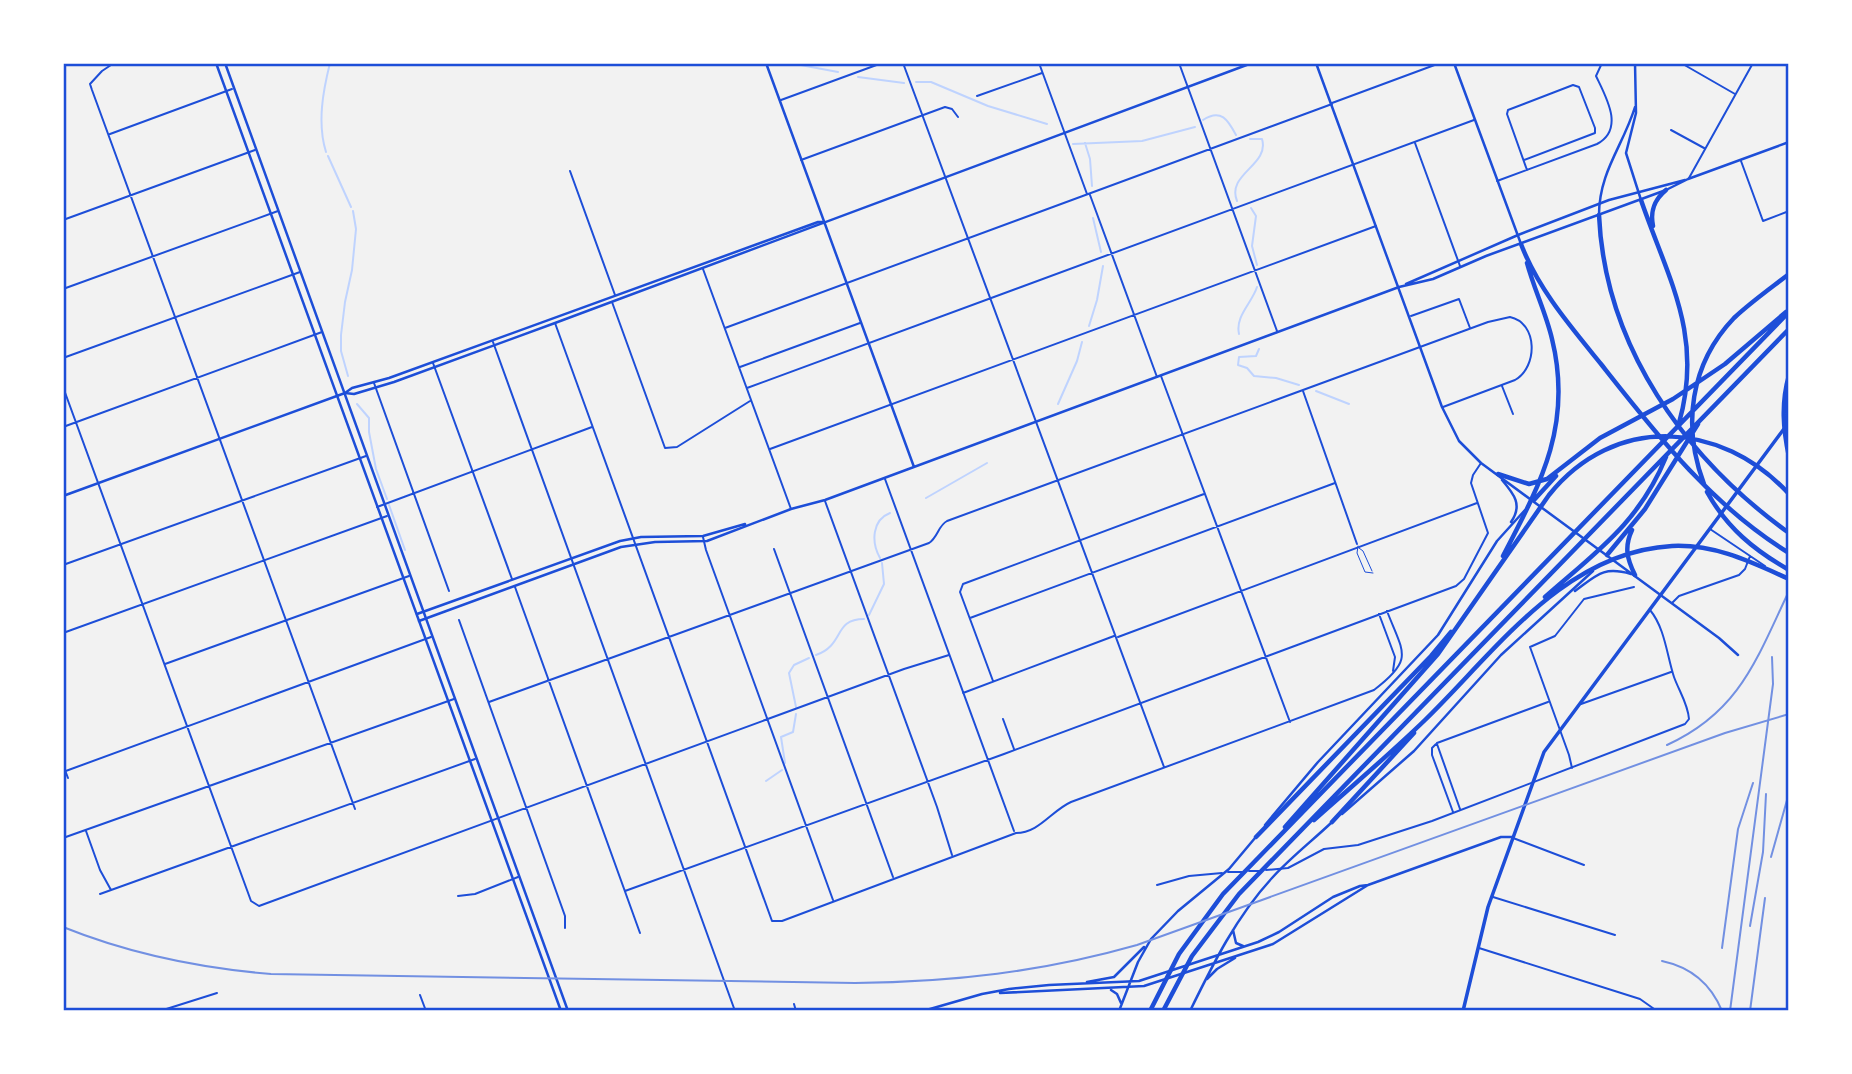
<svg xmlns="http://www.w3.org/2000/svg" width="1852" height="1074" font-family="Lato,sans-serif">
<rect width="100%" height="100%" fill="#f2f2f2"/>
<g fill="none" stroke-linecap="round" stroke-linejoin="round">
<path stroke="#bfd3fe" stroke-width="2" d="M 790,63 L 838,72
M 858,77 L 904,83
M 916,82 L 931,82 L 988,106 L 1047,124
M 1203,120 C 1221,108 1228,120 1236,135
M 1085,143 L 1090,159 L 1092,186
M 1073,144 L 1142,141 L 1195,127
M 326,152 C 317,123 323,91 330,63
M 328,156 L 351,207
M 1237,201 C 1226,174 1270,165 1262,139 L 1250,139
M 1251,208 L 1256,216 L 1252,246 L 1257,265
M 1093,218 L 1101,252
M 1089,326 L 1097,300 L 1103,266
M 1239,334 C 1235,316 1252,303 1257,287
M 1259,349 L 1256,356 L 1239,357 L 1238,365 L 1247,368 L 1254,376 L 1276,378 L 1299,385
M 348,376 L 341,351 L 341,335 L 345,302 L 352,270 L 356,229 L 353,211
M 1316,391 L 1349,404
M 357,404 L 369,418 L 369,432 L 376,469 L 387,499
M 1058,404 L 1077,361 L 1082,342
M 926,498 L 987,463
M 389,505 L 405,550
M 880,558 C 871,542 872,520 890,513
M 869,615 L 884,584 L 882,563
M 816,655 C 845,645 833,619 864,619
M 796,707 L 789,673 L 794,665 L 809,658
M 785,763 L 781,737 L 793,732 L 796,714
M 766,781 L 782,770
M 1201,1011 L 1202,1009"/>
<path stroke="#1d4ed8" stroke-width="1" d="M 1358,546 L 1357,553 L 1365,572 L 1373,573
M 1359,548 L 1363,551 L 1372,571"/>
<path stroke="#1d4ed8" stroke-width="2" d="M 114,63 L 102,71 L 90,84 L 92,90 L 355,809
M 903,63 L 1164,767
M 1039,63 L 1087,194
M 1179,63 L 1277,331
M 1681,63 L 1735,94
M 977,96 L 1042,73
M 781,100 L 882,63
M 1332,103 L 1440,63
M 1671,130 L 1704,148
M 110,134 L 232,89
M 1415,143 L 1460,266
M 801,160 L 945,107 L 952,109 L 958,117
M 1524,160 L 1595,133 L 1595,128 L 1579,87 L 1573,85 L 1508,110 L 1507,114 L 1527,170
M 1741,161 L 1763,221 L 1789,211
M 570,171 L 615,295
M 1689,178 L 1753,63
M 1497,181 L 1597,144 C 1625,129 1606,97 1596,76 L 1602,63
M 1090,195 L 1157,377
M 63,220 L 255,150
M 703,269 L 791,509
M 63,289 L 278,211
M 612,302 L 665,448 L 677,447 L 750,401
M 1411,316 L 1459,299 L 1470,328
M 555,323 L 772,921 L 782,921 L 1016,833 C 1039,833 1051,811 1071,802 L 1374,690 C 1415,659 1403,653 1387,611
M 725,328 L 1332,104
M 493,342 L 735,1011
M 63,358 L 300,272
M 433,363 L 512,579
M 740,367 L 860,323
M 1161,376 L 1290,722
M 374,383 L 449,591
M 1502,386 L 1513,414
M 63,387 L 247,890 L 251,901 L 259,906 L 904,669 L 949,655
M 747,388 L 1474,120
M 1303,391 L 1357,544
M 63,427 L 322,332
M 770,449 L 1376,226
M 885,479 L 1014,831
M 825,501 L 937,807 L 952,855
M 377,507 L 592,427
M 1710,529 L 1765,566
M 703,537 L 706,550 L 833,900
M 774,549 L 893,877
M 63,565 L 366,456
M 515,587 L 640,933
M 1672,603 L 1679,596 L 1739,575 L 1745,569 L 1750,556
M 1379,614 L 1395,657 L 1393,671
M 970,618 L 1335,483
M 459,620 L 565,916 L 565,928
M 63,633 L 387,516
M 1118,637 L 1477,503
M 165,664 L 409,576
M 993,681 L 960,592 L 963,584 L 1204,494
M 963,693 L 1114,636
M 489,702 L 929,543 C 938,537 938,526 947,521 L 1488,322 L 1510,317 C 1538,323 1538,367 1515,380 L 1443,407
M 1581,704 L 1671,672
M 1003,719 L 1014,749
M 1437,743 L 1548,702
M 1436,744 L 1432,748 L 1432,755 L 1453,812
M 1437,744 L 1460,809
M 63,765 L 68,778
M 1572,768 L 1569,755 L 1530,647 L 1555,636 L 1584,599 L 1634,587
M 63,772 L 431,637
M 86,831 L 100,870 L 111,890
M 63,838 L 454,699
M 1513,838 L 1584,865
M 1266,870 L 1288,868 L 1324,849 L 1358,845 L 1432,821 L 1685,724 L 1689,719 C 1688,704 1679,691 1674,677 C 1667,656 1665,628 1650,610
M 1249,871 L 1260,871
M 1228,872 L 1243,872
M 1157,885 L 1189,876 L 1222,873
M 625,891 L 1004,754 L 1456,586 L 1464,579 L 1488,533 L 1471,483 L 1473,475 L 1481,463
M 100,894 L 475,759
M 458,896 L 475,894 L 518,877
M 1493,897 L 1615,935
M 1479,948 L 1640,999 L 1657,1011
M 420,995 L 426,1011
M 794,1004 L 796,1011
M 160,1011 L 217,993"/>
<path stroke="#1d4ed8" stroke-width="2.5" d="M 766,63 L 914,467
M 1406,284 L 1518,235 L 1609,200 L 1685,180
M 345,393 L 354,394 L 394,382 L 555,323 L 1252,63
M 63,496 L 345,393 L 352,388 L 389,378 L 818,222 L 824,222
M 417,614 L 620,541 L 641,537 L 703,536 L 745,524
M 419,621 L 621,547 L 655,542 L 707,541 L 791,509 L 825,500 L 1399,287 L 1433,279 L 1486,256 L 1666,190 L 1688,179 L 1789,142"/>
<path stroke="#1d4ed8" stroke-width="2.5" d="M 216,63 L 561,1011
M 225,63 L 568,1011
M 1316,63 L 1442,407 L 1459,441 L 1481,463 L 1719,638 L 1738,655
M 1454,63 L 1521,244
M 1635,63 L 1636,113 L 1626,153 L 1641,200
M 1599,215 C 1599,172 1623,146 1635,107
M 1502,480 C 1514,494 1523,505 1511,522
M 1575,591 C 1597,575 1603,566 1631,574
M 1342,814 L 1414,751 L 1501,655 L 1593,571
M 1265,825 L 1318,762 L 1438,635 L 1497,541 L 1525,510
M 1233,930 L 1236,943 L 1243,946
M 1207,979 L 1217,969 L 1235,958
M 1087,982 L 1114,977 L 1144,947
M 1111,990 L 1117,994 L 1121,1003
M 1000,993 L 1144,986 L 1273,944 L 1368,885
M 923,1011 L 982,994 L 1009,989 L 1049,985 L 1139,981 L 1258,942 L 1279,932 L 1333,897 L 1360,886 L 1368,885 L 1501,837 L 1513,837
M 1119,1011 L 1138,962 L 1151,939 L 1178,911 L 1229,869 L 1255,838
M 1190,1011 C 1213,964 1236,917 1272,878 C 1290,858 1312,841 1331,823"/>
<path stroke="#1d4ed8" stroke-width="3.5" d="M 1463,1011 L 1488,907 L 1544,752 L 1789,422"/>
<path stroke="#1d4ed8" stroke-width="4.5" d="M 1641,200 C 1668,279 1704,335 1679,423
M 1599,215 C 1605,347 1685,458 1789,533
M 1653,226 C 1650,211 1654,200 1666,190
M 1521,244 C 1538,289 1571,327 1601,364 C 1657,435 1711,505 1789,553
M 1789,375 C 1781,403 1783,429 1789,457
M 1498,474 L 1529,484 L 1547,479 L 1600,438 L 1673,399 L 1725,364 L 1786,312
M 1704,484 C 1682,426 1690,364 1734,318 C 1751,302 1771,288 1789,274
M 1707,492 C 1727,528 1754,550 1789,570
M 1534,500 L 1556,476
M 1632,530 C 1624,547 1627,559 1635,575
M 1607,555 L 1645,509 L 1698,424
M 1503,556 C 1541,483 1573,424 1552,339 C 1546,313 1534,289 1527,263
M 1545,597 C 1596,552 1639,523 1666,457
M 1314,820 C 1351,787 1390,754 1425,720 C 1496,651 1564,552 1672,546 C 1715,544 1751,562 1789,579
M 1332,822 L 1414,733
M 1285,827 L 1438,654 L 1549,495 C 1614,414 1721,420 1789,494
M 1256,837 L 1431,656 L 1451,632
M 1150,1011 L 1179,954 L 1223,894 L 1789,312
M 1163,1011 L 1192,956 L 1239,894 L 1789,329"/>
<path stroke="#7290e2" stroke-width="2" d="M 1667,745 C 1740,712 1757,658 1789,591
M 1771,857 L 1789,793
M 1750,926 L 1763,852 L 1766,794
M 63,927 C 130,954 199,968 271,974 L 855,983 C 953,982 1042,972 1137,945 L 1725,733 L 1789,714
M 1722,948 L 1738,829 L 1753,783
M 1662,961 C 1690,967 1711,984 1722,1011
M 1730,1011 L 1773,684 L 1772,657
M 1750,1011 L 1765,898"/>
</g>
<rect width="1852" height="1074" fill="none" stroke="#ffffff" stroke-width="130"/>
<rect x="65" y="65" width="1722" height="944" fill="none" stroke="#1d4ed8" stroke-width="2.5"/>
</svg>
